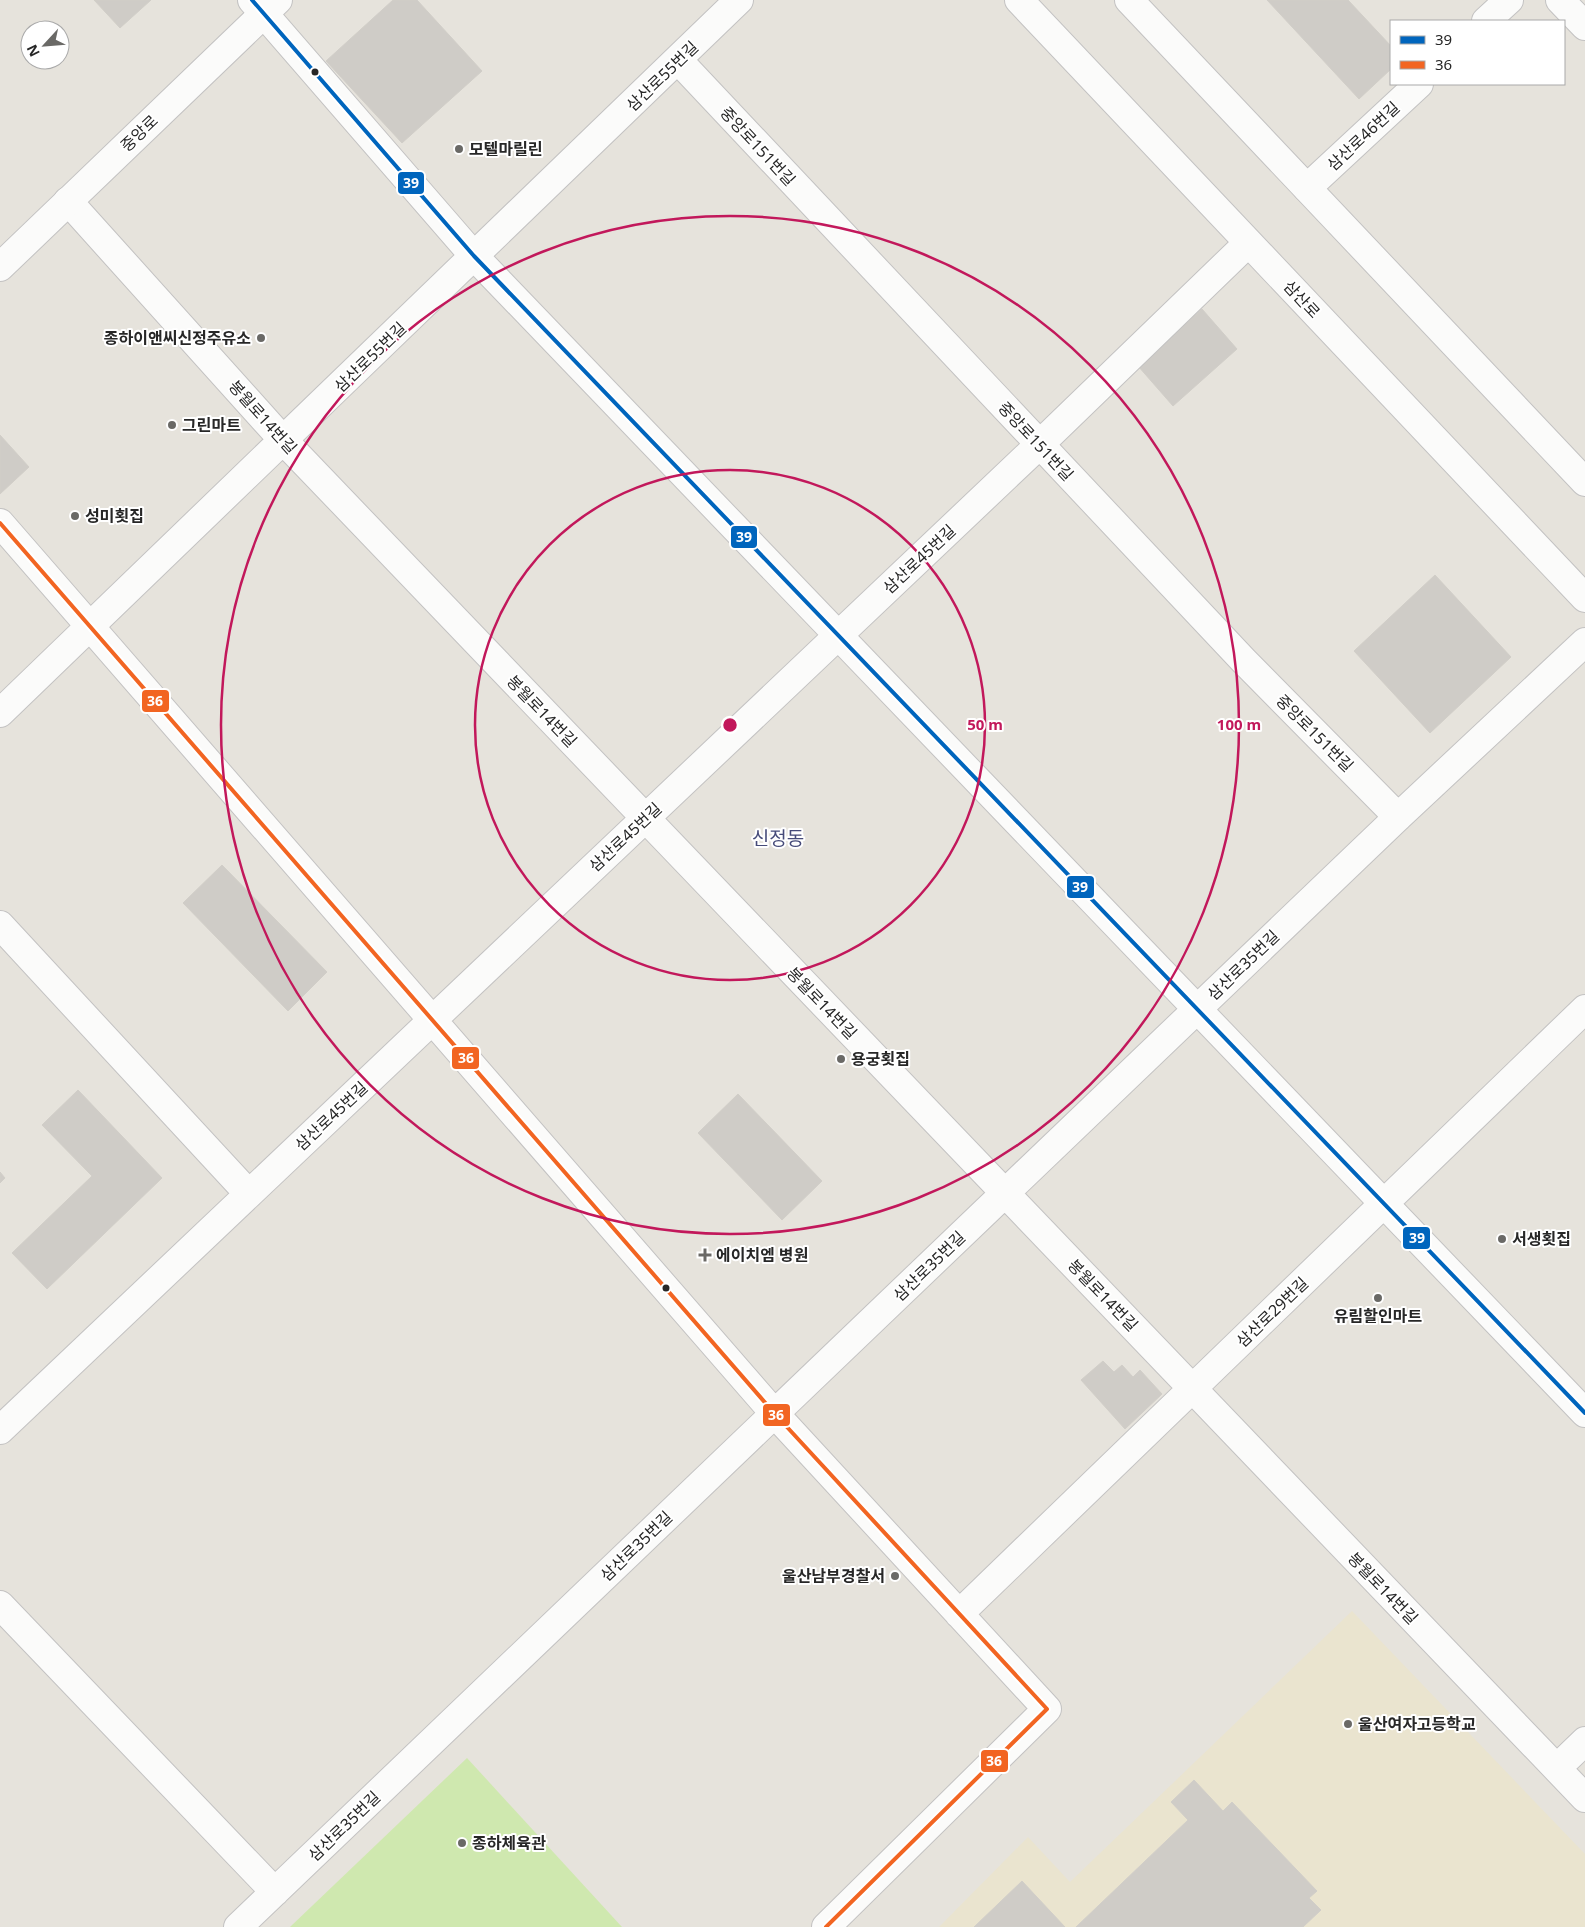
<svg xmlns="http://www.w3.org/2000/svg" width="1585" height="1927" font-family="'Noto Sans','Noto Sans KR',sans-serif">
<rect width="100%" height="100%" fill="#e6e3dc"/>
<path fill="#eae4cf" d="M 1352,1611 L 1585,1854 L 1585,1927 L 939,1927 L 1028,1837 L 1070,1882 Z"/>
<path fill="#cfe8af" d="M 467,1758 L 622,1927 L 290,1927 Z"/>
<path fill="#cfccc7" stroke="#d1cec8" d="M 94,0 L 151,0 L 120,28 Z
M 393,0 L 417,0 L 482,71 L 402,143 L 326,61 Z
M 1267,0 L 1348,0 L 1391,46 L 1391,69 L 1359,99 Z
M 1202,309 L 1237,349 L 1173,406 L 1138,366 Z
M 0,435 L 29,467 L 0,494 Z
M 1435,575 L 1511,657 L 1430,733 L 1354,651 Z
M 222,865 L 327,972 L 288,1011 L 183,903 Z
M 78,1090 L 162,1178 L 47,1289 L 12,1253 L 92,1176 L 42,1125 Z
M 738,1094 L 822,1181 L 782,1220 L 698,1133 Z
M 0,1172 L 5,1178 L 0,1183 Z
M 1103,1361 L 1114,1372 L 1122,1365 L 1133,1377 L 1140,1370 L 1162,1394 L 1125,1429 L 1081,1380 Z
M 1194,1780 L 1223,1811 L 1232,1802 L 1317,1891 L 1309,1898 L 1321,1910 L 1303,1927 L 1076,1927 L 1188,1820 L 1171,1802 Z
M 1022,1881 L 1065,1927 L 974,1927 Z"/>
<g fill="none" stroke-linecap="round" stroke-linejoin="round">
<defs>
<path id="minor" d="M 252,0 L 474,256 L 1585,1413
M 1560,0 L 1585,26
M 1486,21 L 1509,0
M 678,60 L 1244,661 L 1398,817
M 1307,188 L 1419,84
M 68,201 L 283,440 L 1585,1798
M 0,523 L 775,1414 L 1047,1709 L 826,1927
M 0,713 L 739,0
M 0,925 L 249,1194
M 0,1430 L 1039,445 L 1248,243
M 0,1605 L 275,1892
M 959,1614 L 1585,1009
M 1557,1768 L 1585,1741
M 238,1927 L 1398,817 L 1585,642"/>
<path id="secondary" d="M 1019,0 L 1585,598
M 1129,0 L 1585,482
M 0,267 L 278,0"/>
</defs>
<use href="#minor" stroke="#c3c2c2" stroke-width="30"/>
<use href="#secondary" stroke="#c3c2c2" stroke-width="30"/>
<use href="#minor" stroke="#fbfbfa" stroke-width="28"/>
<use href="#secondary" stroke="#fbfbfa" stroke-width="28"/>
<defs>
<path id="bus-1" d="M 252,0 L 474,256 L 1585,1413"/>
<path id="bus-2" d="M 0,523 L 775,1414 L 1047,1709 L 826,1927"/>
</defs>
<use href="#bus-1" stroke="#fff" stroke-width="8"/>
<use href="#bus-2" stroke="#fff" stroke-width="8"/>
<use href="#bus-1" stroke="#0065bd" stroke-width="4"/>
<use href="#bus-2" stroke="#f26522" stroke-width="4"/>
</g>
<g fill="none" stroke="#c2185b" stroke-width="2.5">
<circle cx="730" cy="725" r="255"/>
<circle cx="730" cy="725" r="509"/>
</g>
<g fill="#272727" stroke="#fff" stroke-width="2">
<circle cx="315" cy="72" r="4.5"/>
<circle cx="666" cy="1288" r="4.5"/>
</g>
<g fill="#6a6966" stroke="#fff" stroke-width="2">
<circle cx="459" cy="149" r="5"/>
<circle cx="261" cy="338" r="5"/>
<circle cx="172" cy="425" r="5"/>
<circle cx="75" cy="516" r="5"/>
<circle cx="841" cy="1059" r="5"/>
<circle cx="1502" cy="1239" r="5"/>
<path d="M702.5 1247.5h5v5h5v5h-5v5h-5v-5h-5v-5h5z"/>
<circle cx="1378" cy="1298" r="5"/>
<circle cx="895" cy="1576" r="5"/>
<circle cx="1348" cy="1724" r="5"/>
<circle cx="462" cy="1843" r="5"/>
</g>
<g text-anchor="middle" stroke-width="4" stroke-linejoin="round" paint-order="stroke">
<g font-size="16" fill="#272727" stroke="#fff">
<text transform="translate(662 76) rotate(-44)" y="6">삼산로55번길</text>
<text transform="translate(139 133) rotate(-44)" y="6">중앙로</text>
<text transform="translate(1363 136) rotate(-43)" y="6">삼산로46번길</text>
<text transform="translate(758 146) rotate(47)" y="6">중앙로151번길</text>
<text transform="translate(1302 299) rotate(47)" y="6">삼산로</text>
<text transform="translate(370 357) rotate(-44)" y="6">삼산로55번길</text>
<text transform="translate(263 417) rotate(48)" y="6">봉월로14번길</text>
<text transform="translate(1036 441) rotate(47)" y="6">중앙로151번길</text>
<text transform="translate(919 559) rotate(-43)" y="6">삼산로45번길</text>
<text transform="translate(542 711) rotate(46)" y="6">봉월로14번길</text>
<text transform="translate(1315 733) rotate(45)" y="6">중앙로151번길</text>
<text transform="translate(625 837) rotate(-43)" y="6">삼산로45번길</text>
<text transform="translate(1243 965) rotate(-44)" y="6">삼산로35번길</text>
<text transform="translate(822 1003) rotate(46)" y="6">봉월로14번길</text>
<text transform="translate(331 1116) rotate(-43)" y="6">삼산로45번길</text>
<text transform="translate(929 1266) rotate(-44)" y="6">삼산로35번길</text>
<text transform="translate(1103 1295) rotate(46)" y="6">봉월로14번길</text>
<text transform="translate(1272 1312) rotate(-44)" y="6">삼산로29번길</text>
<text transform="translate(636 1546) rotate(-44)" y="6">삼산로35번길</text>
<text transform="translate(1383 1588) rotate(46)" y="6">봉월로14번길</text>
<text transform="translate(344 1826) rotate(-44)" y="6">삼산로35번길</text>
</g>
<g font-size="16" font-weight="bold" fill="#272727" stroke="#fff" text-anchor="start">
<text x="469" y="155">모텔마릴린</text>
<text x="251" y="344" text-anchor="end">종하이앤씨신정주유소</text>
<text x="182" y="431">그린마트</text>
<text x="85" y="522">성미횟집</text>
<text x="851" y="1065">용궁횟집</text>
<text x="1512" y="1245">서생횟집</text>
<text x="716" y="1261">에이치엠 병원</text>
<text x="1378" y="1322" text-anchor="middle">유림할인마트</text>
<text x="885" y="1582" text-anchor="end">울산남부경찰서</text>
<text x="1358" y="1730">울산여자고등학교</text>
<text x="472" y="1849">종하체육관</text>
</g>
<g font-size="19" fill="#464b79" stroke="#fff">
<text x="778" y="845">신정동</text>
</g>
</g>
<circle cx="730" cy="725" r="8" fill="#c2185b" stroke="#fff" stroke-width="2.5"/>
<g font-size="15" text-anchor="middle" font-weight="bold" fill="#c2185b" stroke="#fff" stroke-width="4" stroke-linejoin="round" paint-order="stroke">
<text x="985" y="730">50 m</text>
<text x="1239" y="730">100 m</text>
</g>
<g stroke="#fff" stroke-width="2">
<rect x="397" y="171" width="28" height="24" rx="5" fill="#0065bd"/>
<rect x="730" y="525" width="28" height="24" rx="5" fill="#0065bd"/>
<rect x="141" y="689" width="29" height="24" rx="5" fill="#f26522"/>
<rect x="1066" y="875" width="29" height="24" rx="5" fill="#0065bd"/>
<rect x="451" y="1046" width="29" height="24" rx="5" fill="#f26522"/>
<rect x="1402" y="1226" width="29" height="24" rx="5" fill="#0065bd"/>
<rect x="762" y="1403" width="29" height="24" rx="5" fill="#f26522"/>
<rect x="980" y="1749" width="29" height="24" rx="5" fill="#f26522"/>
</g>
<g font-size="14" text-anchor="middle" font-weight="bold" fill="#fff">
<text x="411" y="188">39</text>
<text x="744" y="542">39</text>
<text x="155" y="706">36</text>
<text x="1080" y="892">39</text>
<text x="466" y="1063">36</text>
<text x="1417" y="1243">39</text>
<text x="776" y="1420">36</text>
<text x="994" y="1766">36</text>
</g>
<rect x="1390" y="20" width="175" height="65" fill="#ffffff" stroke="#a9a9a9"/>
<rect x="1400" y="36" width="25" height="8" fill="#0065bd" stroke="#a9a9a9"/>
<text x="1435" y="45" font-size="15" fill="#272727">39</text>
<rect x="1400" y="61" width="25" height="8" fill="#f26522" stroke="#a9a9a9"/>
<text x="1435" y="70" font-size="15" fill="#272727">36</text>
<g transform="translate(45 45) rotate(244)"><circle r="24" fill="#ffffff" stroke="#a9a9a9"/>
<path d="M0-4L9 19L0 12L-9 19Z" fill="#6a6966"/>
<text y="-8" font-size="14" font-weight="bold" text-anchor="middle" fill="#272727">N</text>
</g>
</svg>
